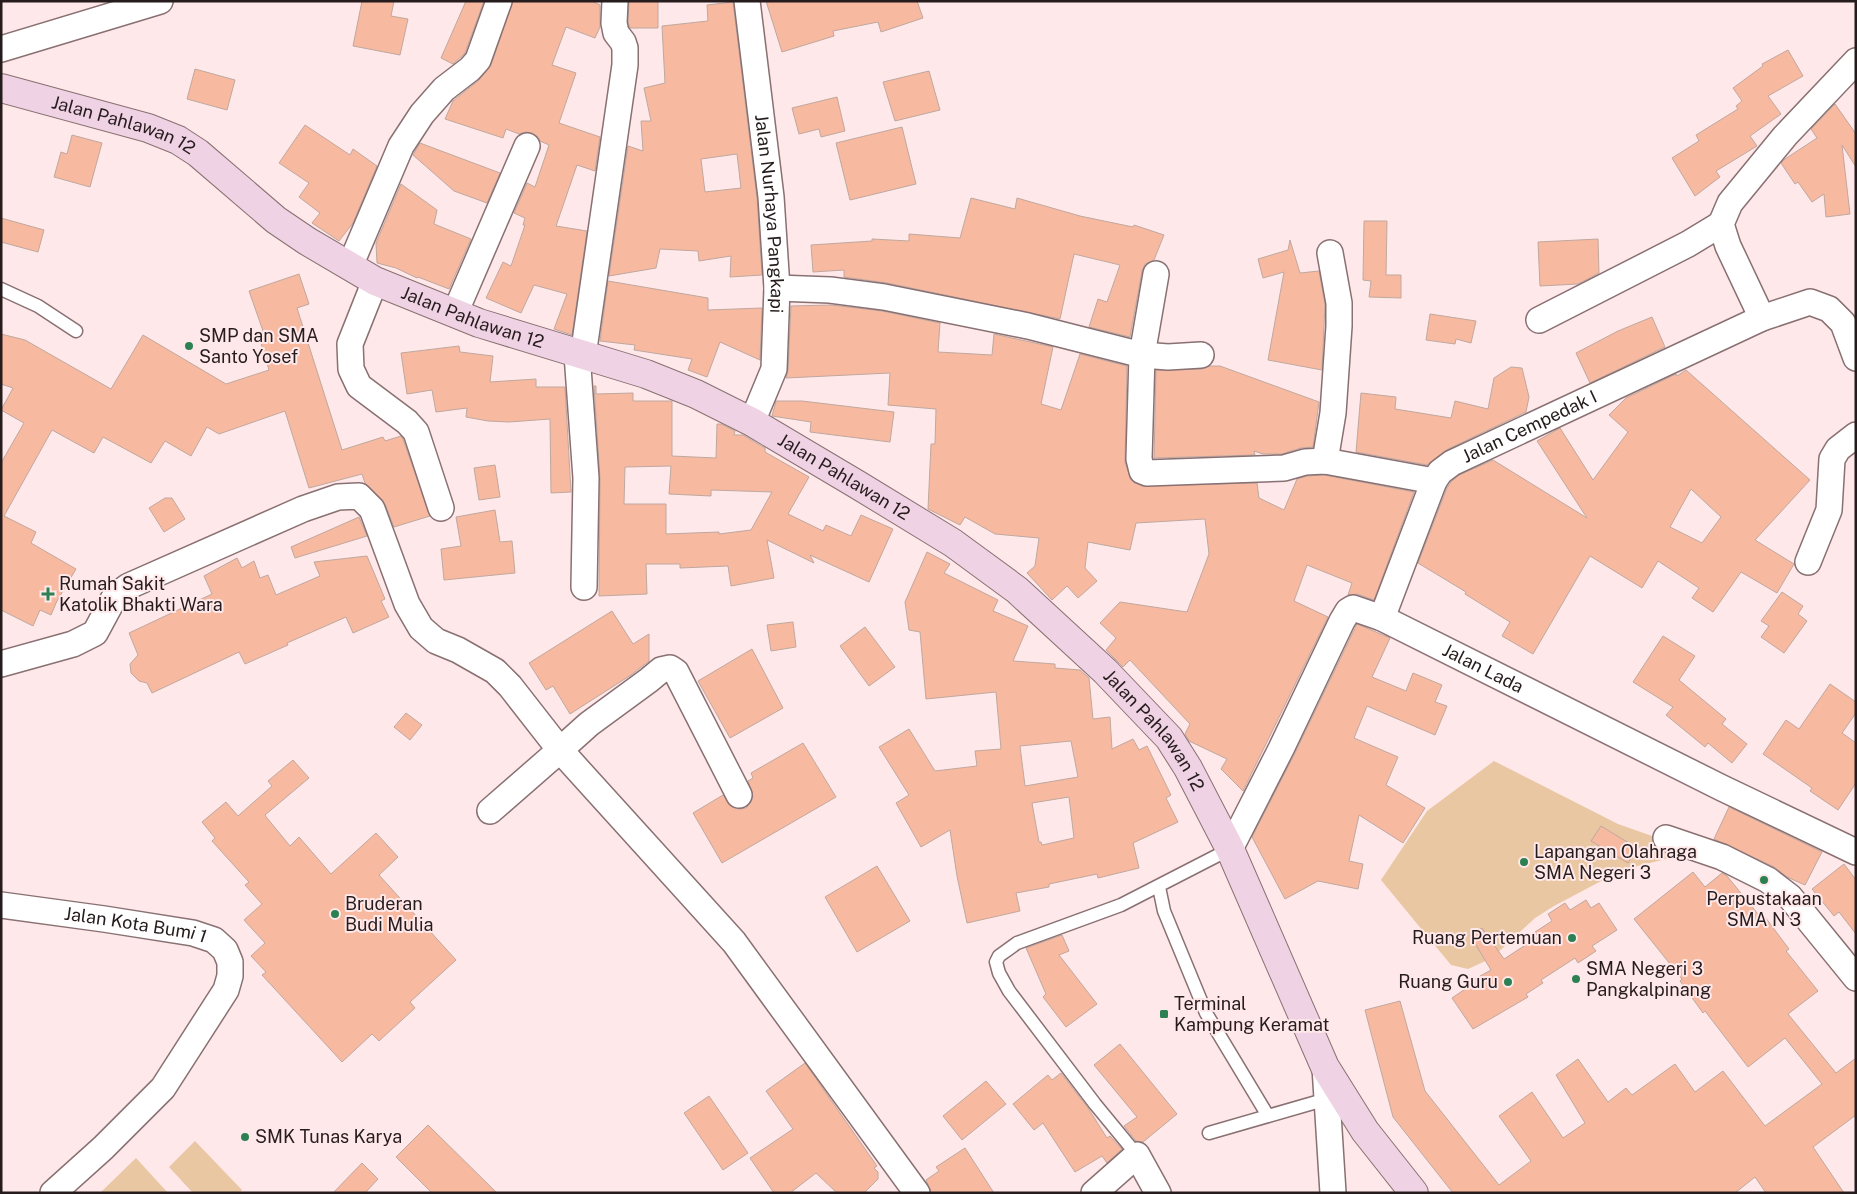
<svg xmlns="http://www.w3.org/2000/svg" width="1857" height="1194" font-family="'Public Sans',sans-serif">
<rect width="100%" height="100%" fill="#ffe8e9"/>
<path fill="#e8c7a2" d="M 1494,761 L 1618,824 L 1686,848 L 1686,854 L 1622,870 L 1554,906 L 1535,918 L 1492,958 L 1468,969 L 1451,965 L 1381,880 L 1427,811 Z
M 195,1141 L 242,1190 L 239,1193 L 193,1193 L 169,1167 Z
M 136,1158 L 168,1193 L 100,1193 Z"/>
<path fill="#f7b9a0" stroke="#c0a89f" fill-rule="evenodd" d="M 362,1 L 394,1 L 391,16 L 408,19 L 400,55 L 353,46 Z
M 466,1 L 484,1 L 465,53 L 453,64 L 441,58 Z
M 513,1 L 592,1 L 600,5 L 600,27 L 595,38 L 566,27 L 552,65 L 576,73 L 559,123 L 600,137 L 595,171 L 577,165 L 556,226 L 587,231 L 572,335 L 554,329 L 567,294 L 534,285 L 521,313 L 486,298 L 503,262 L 511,266 L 525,225 L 523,225 L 525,218 L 514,213 L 527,183 L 535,187 L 549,145 L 540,141 L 538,137 L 532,133 L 526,132 L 519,134 L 506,129 L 503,138 L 445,119 L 453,101 L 479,80 L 491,65 Z
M 629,1 L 658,1 L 658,28 L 630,28 L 628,22 Z
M 766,1 L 917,1 L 923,18 L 881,32 L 878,22 L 833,31 L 834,36 L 782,52 Z
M 733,2 L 757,198 L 762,275 L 730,277 L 731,256 L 699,261 L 698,251 L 660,249 L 656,268 L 609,276 L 628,146 L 643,151 L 641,121 L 651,121 L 644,88 L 665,83 L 662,26 L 708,21 L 707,5 ZM 737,154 L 741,188 L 705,192 L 701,159 Z
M 1788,50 L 1803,76 L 1768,96 L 1781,114 L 1750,136 L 1757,146 L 1716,171 L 1720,177 L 1695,196 L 1672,158 L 1699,141 L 1696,135 L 1738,109 L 1736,106 L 1742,101 L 1733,88 L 1763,66 L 1762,64 Z
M 195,69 L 235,80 L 227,110 L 187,99 Z
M 929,71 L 940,110 L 895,121 L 883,82 Z
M 837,97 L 845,131 L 821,137 L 819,129 L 799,134 L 792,108 Z
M 1835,104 L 1856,134 L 1856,167 L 1842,145 L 1850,214 L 1826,217 L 1824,194 L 1812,202 L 1798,182 L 1795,184 L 1781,163 L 1785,159 L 1817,138 L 1811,129 Z
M 305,125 L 350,155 L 353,149 L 377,166 L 353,223 L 339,241 L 312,223 L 320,213 L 299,197 L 309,183 L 279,163 Z
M 902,127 L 916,184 L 850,200 L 836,143 Z
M 72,135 L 102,143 L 90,187 L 54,177 L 61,152 L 67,154 Z
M 420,143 L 500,173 L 487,203 L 454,191 L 413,155 Z
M 401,184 L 437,210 L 434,224 L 471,239 L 449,289 L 418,277 L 417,278 L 396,268 L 377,263 L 376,243 Z
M 971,198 L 1015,209 L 1017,198 L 1080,216 L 1133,227 L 1134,225 L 1164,235 L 1154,260 L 1145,264 L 1142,271 L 1130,337 L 1089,327 L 1098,299 L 1107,302 L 1120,265 L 1074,254 L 1060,319 L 887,283 L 844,277 L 844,270 L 813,272 L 811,245 L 872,241 L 872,239 L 909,241 L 909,234 L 960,238 Z
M 1,218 L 44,230 L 38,252 L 1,242 Z
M 1364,221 L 1387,221 L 1386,275 L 1401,275 L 1401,298 L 1369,297 L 1371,281 L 1363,280 Z
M 1598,239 L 1599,273 L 1578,284 L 1540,286 L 1538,242 Z
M 1290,240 L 1300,273 L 1319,271 L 1325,304 L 1322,370 L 1268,360 L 1284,272 L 1263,278 L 1258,259 L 1288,250 Z
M 299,274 L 309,304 L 297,308 L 342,450 L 383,437 L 385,441 L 401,436 L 403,439 L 430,516 L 394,527 L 385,504 L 365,483 L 362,474 L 309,488 L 285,411 L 219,434 L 207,427 L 191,456 L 165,441 L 151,463 L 103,437 L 94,453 L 52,430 L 4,516 L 36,532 L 31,543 L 76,569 L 57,601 L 51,615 L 40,610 L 33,626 L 1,610 L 1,463 L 24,423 L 1,410 L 13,388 L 1,384 L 1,334 L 25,340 L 111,389 L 143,335 L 226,384 L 269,370 L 258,333 L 263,331 L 249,291 Z
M 608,281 L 708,298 L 708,310 L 762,308 L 760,360 L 720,342 L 707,377 L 688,370 L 692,359 L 634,350 L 635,345 L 600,341 Z
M 831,305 L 882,311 L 940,323 L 938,352 L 992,355 L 994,334 L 1053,347 L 1041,404 L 1061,410 L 1080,354 L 1127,366 L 1125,462 L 1131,480 L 1142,486 L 1257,483 L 1259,498 L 1284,510 L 1297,479 L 1307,476 L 1324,475 L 1414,492 L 1374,600 L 1357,594 L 1348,595 L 1352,583 L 1307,565 L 1294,601 L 1328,617 L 1243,791 L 1221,769 L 1227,759 L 1189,741 L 1185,734 L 1190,724 L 1130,660 L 1123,667 L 1106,650 L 1116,638 L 1100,623 L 1120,602 L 1187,612 L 1209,554 L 1205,519 L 1136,523 L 1130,550 L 1088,542 L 1085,568 L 1097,581 L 1078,598 L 1067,586 L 1052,600 L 1027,573 L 1035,566 L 1039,538 L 995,534 L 965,517 L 960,525 L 928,509 L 931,444 L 935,444 L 936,409 L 888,405 L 890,373 L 786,378 L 788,370 L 791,306 Z
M 1430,314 L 1476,321 L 1471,343 L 1456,339 L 1455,344 L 1426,340 Z
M 1652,317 L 1665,347 L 1590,383 L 1576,353 L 1618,331 Z
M 459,346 L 460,352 L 493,356 L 490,382 L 536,379 L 536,387 L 565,387 L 571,492 L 551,493 L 550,419 L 509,422 L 488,421 L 466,417 L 467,408 L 436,412 L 432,390 L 407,394 L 401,353 Z
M 1210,366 L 1220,366 L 1319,402 L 1313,447 L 1301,448 L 1282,454 L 1263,454 L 1254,451 L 1255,455 L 1154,458 L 1156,370 L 1202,369 Z
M 1511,367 L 1522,368 L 1529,397 L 1526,412 L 1446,450 L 1427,465 L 1356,452 L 1361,393 L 1396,397 L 1395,409 L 1451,418 L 1455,401 L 1488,409 L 1494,378 Z
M 1686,370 L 1810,480 L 1755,540 L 1794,564 L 1777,593 L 1741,572 L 1713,612 L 1692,598 L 1699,588 L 1658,561 L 1642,588 L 1590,556 L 1533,654 L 1502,636 L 1510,622 L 1465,594 L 1466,592 L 1418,563 L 1447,488 L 1451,482 L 1459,475 L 1493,460 L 1587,518 L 1537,441 L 1560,428 L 1593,480 L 1628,432 L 1609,415 L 1626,398 L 1676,374 L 1677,376 ZM 1691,489 L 1721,517 L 1702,543 L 1670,527 Z
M 594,386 L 596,386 L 596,394 L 633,393 L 633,401 L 672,401 L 672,456 L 716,458 L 717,424 L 721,424 L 735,431 L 734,435 L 743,435 L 765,448 L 765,452 L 809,477 L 788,514 L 823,531 L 826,525 L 851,536 L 861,515 L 893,529 L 869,582 L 810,555 L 814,563 L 767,540 L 774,578 L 731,586 L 728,566 L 680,568 L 680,564 L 646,564 L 647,594 L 599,596 L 600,478 ZM 671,466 L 669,494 L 711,496 L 711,490 L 772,492 L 751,530 L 719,534 L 719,532 L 666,534 L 666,504 L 624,504 L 625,467 Z
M 776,401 L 802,401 L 894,412 L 890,442 L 810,432 L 811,422 L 772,416 Z
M 495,465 L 500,497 L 479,500 L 474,468 Z
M 165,498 L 172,498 L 185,519 L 164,532 L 149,508 Z
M 495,510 L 500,542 L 512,541 L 515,573 L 444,580 L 441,549 L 461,546 L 456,517 Z
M 359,517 L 367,536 L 295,558 L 291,547 Z
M 927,552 L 950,564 L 944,573 L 998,600 L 993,611 L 1028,626 L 1013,661 L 1055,664 L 1055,668 L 1080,670 L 1089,678 L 1093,719 L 1110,717 L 1112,749 L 1133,739 L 1139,750 L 1147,746 L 1171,795 L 1166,798 L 1178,822 L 1133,843 L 1139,868 L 1098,878 L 1097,874 L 1049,884 L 1049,887 L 1016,893 L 1020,911 L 967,923 L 957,876 L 950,830 L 921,847 L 896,803 L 909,795 L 879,747 L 909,729 L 935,771 L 977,766 L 975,751 L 1001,749 L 996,692 L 926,699 L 920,632 L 909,630 L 905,602 ZM 1071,741 L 1078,777 L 1025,786 L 1020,746 ZM 1069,797 L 1074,838 L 1042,845 L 1041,842 L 1039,842 L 1032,803 Z
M 367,556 L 385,599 L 381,601 L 389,617 L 353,633 L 346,617 L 287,643 L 288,645 L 245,664 L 239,652 L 152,693 L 147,683 L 139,681 L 131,673 L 130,664 L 138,655 L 129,633 L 212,594 L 204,576 L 237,558 L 242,568 L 254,561 L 260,578 L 268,575 L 276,595 L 320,576 L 314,562 Z
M 1782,592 L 1803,606 L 1798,614 L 1807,621 L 1784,653 L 1761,637 L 1769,626 L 1761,621 Z
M 612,611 L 633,644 L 649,634 L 649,661 L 631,675 L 570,714 L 553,686 L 546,690 L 529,663 Z
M 793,622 L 796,647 L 771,651 L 767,625 Z
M 1357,624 L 1390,638 L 1372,677 L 1406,691 L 1413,673 L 1442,685 L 1435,702 L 1447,706 L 1435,735 L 1367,706 L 1354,738 L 1398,757 L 1386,785 L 1425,808 L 1403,843 L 1359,815 L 1349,861 L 1363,864 L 1358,889 L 1318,881 L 1285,899 L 1252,837 L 1294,755 Z
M 865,627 L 895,667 L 869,686 L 840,646 Z
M 1663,636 L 1695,656 L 1679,680 L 1726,719 L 1722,724 L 1747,744 L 1732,763 L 1708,743 L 1705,747 L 1666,715 L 1673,707 L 1633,682 Z
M 752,649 L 783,708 L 730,738 L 698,681 Z
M 1830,684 L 1856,702 L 1856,713 L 1842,733 L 1856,743 L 1856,783 L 1838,810 L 1810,791 L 1812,788 L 1763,754 L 1786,720 L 1799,729 Z
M 406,713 L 422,725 L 410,740 L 394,727 Z
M 803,743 L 836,797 L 722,863 L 693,813 L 723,795 L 732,807 L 739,809 L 746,808 L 751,802 L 753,796 L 748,781 L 753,778 L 751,773 Z
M 293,760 L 309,778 L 265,815 L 267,818 L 290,846 L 299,837 L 331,874 L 376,833 L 398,857 L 379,875 L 456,960 L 410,1002 L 415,1008 L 379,1041 L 372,1034 L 342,1062 L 262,975 L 266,972 L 251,956 L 265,943 L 244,920 L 262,904 L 245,885 L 249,882 L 212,841 L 215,838 L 202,822 L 226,802 L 238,816 L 272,786 L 268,781 Z
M 1729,807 L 1822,852 L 1805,885 L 1787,877 L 1774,867 L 1714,839 Z
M 1601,826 L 1637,848 L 1628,863 L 1591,841 Z
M 1844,864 L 1856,880 L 1856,934 L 1839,912 L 1834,916 L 1812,889 Z
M 877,866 L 910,921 L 857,952 L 825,897 Z
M 1693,872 L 1705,887 L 1722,873 L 1727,876 L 1762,919 L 1765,917 L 1789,949 L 1786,951 L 1818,991 L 1788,1014 L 1836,1073 L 1856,1058 L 1856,1115 L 1813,1147 L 1844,1193 L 1766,1193 L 1755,1177 L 1735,1193 L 1453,1193 L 1393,1117 L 1365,1010 L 1400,1001 L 1425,1091 L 1499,1185 L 1531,1161 L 1499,1116 L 1532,1092 L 1563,1138 L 1585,1123 L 1556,1075 L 1578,1059 L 1608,1102 L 1626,1088 L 1632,1095 L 1675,1064 L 1695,1092 L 1723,1071 L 1765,1126 L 1822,1084 L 1785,1038 L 1748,1067 L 1705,1011 L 1703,1013 L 1680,981 L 1682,979 L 1634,919 Z
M 1586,900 L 1591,908 L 1599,903 L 1617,930 L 1592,946 L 1596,951 L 1578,963 L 1575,958 L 1541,980 L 1543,983 L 1526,994 L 1528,997 L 1473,1029 L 1452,998 L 1474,983 L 1473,980 L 1491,970 L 1470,935 L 1482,928 L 1504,959 L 1538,937 L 1535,932 L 1552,921 L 1548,914 L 1565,903 L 1570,910 Z
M 1062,935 L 1069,951 L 1059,955 L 1097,1004 L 1066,1027 L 1043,997 L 1046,994 L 1026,948 Z
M 1120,1044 L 1177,1114 L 1143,1142 L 1136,1141 L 1124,1126 L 1137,1117 L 1094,1065 Z
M 805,1063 L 877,1166 L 874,1168 L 878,1172 L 878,1179 L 864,1193 L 837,1193 L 816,1173 L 790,1193 L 774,1193 L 750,1158 L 793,1129 L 766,1091 Z
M 1061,1073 L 1088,1108 L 1107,1138 L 1110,1136 L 1122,1149 L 1107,1163 L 1102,1156 L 1075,1172 L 1043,1123 L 1034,1130 L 1013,1104 L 1048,1075 L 1052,1080 Z
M 986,1081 L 1006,1104 L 962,1140 L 943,1116 Z
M 709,1096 L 748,1153 L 723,1170 L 684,1113 Z
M 428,1125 L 497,1193 L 432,1193 L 396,1157 Z
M 965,1148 L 994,1193 L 931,1193 L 926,1180 L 939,1171 L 936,1167 Z
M 362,1163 L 378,1179 L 365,1193 L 333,1193 Z"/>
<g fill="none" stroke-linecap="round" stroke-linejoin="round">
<defs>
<path id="lane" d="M 1,289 L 38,306 L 76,331
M 1159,887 L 1164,911 L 1206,1013 L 1268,1116
M 1209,1133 L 1327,1099
M 1137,1155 L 1095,1104 L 1009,991 L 999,973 L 996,962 L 999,956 L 1017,943 L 1121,905 L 1230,849"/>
<g id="street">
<path id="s1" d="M 747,1 L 771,197 L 777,288 L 774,369 L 752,422"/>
<path d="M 1,49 L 160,1"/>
<path d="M 350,266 L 401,146 L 422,114 L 444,89 L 470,69 L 478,60 L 499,1"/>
<path d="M 1156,274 L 1142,355 L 1139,459 L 1142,471 L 1147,473 L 1284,468 L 1305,462 L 1325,461 L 1434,481"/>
<path d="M 375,281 L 350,344 L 351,369 L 359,386 L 407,422 L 416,432 L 441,508"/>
<path d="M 777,288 L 830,290 L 884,297 L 1028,326 L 1142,355 L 1168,357 L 1201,355"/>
<path d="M 455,313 L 527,146"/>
<path d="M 1762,318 L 1728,246 L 1721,224 L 1730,203 L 1785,136 L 1856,61"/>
<path d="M 1539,320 L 1688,244 L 1721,224"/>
<path d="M 577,354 L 586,478 L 584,587"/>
<path d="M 583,356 L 625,65 L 625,48 L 623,42 L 616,33 L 614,23 L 615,1"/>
<path d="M 1325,461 L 1333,413 L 1339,326 L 1339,303 L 1330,253"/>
<path d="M 1808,562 L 1829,510 L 1832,459 L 1838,449 L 1856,435"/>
<path id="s2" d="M 1382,618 L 1434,481 L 1440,472 L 1452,463 L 1762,318 L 1810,302 L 1829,309 L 1843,323 L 1856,358"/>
<path d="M 1,664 L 73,644 L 95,633 L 115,596 L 129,586 L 303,509 L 338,497 L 359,496 L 372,509 L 407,604 L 421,628 L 436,641 L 458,650 L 495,671 L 510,686 L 560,750 L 490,811"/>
<path d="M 739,795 L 676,672 L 670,668 L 661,670 L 649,680 L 589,724 L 560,750 L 734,942 L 917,1193"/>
<path d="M 1666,838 L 1722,857 L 1768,880 L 1790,897 L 1856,978"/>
<path id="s3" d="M 1230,849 L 1281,749 L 1342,621 L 1348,611 L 1353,608 L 1382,618 L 1722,788 L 1856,852"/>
<path id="s4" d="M 1,905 L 104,919 L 193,933 L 214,940 L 225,950 L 230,962 L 230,976 L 226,990 L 163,1088 L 103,1148 L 53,1193"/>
<path d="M 1325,1067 L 1333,1193"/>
<path d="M 1094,1193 L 1137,1155 L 1158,1193"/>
</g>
<g id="secondary">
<path id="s5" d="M 1,88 L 148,128 L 178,140 L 198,153 L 276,220 L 307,241 L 375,281 L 479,323 L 646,374 L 696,394 L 752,422 L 858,485 L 953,543 L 1017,590 L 1105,671 L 1169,738 L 1188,768 L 1230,849 L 1325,1067 L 1365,1131 L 1414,1193"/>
</g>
</defs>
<use href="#lane" stroke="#897072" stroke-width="15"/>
<use href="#street" stroke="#897072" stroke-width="28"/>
<use href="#secondary" stroke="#897072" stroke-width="30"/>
<use href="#lane" stroke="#fff" stroke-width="12"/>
<use href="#street" stroke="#fff" stroke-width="25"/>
<use href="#secondary" stroke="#efd2e3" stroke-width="28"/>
</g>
<g fill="#2d8051" stroke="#ffe8e9" stroke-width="2">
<circle cx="189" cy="346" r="5"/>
<path d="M45.5 586.5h5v5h5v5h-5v5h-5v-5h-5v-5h5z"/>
<circle cx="1524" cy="862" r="5"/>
<circle cx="1764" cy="880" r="5"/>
<circle cx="335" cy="914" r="5"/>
<circle cx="1572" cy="938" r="5"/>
<circle cx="1576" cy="979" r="5"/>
<circle cx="1508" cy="982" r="5"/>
<rect x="1159" y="1009" width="10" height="10" rx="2.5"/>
<circle cx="245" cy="1137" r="5"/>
</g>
<g text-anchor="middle" stroke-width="4" stroke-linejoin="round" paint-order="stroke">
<g font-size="18" fill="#261c1d" stroke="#ffe8e9">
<text dy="6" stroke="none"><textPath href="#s5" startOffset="128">Jalan Pahlawan 12</textPath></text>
<text dy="6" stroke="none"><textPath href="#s1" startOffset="214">Jalan Nurhaya Pangkapi</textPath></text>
<text dy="6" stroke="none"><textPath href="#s5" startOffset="532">Jalan Pahlawan 12</textPath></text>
<text dy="6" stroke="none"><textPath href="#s2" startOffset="258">Jalan Cempedak I</textPath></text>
<text dy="6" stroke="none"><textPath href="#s5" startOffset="938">Jalan Pahlawan 12</textPath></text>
<text dy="6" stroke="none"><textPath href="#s3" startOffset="415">Jalan Lada</textPath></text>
<text dy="6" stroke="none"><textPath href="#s5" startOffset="1342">Jalan Pahlawan 12</textPath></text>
<text dy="6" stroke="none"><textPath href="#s4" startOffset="136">Jalan Kota Bumi 1</textPath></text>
</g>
<g font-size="18" fill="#261c1d" stroke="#ffe8e9" text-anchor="start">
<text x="199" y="342">SMP dan SMA<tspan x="199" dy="21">Santo Yosef</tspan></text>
<text x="59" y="590">Rumah Sakit<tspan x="59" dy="21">Katolik Bhakti Wara</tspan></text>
<text x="1534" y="858">Lapangan Olahraga<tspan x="1534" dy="21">SMA Negeri 3</tspan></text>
<text x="1764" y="905" text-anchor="middle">Perpustakaan<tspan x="1764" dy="21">SMA N 3</tspan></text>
<text x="345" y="910">Bruderan<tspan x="345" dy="21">Budi Mulia</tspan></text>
<text x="1562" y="944" text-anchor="end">Ruang Pertemuan</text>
<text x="1586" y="975">SMA Negeri 3<tspan x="1586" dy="21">Pangkalpinang</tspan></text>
<text x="1498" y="988" text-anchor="end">Ruang Guru</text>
<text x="1174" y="1010">Terminal<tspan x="1174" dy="21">Kampung Keramat</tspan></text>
<text x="255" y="1143">SMK Tunas Karya</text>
</g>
</g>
<rect width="1857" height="1194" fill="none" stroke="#261c1d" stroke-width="5"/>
</svg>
